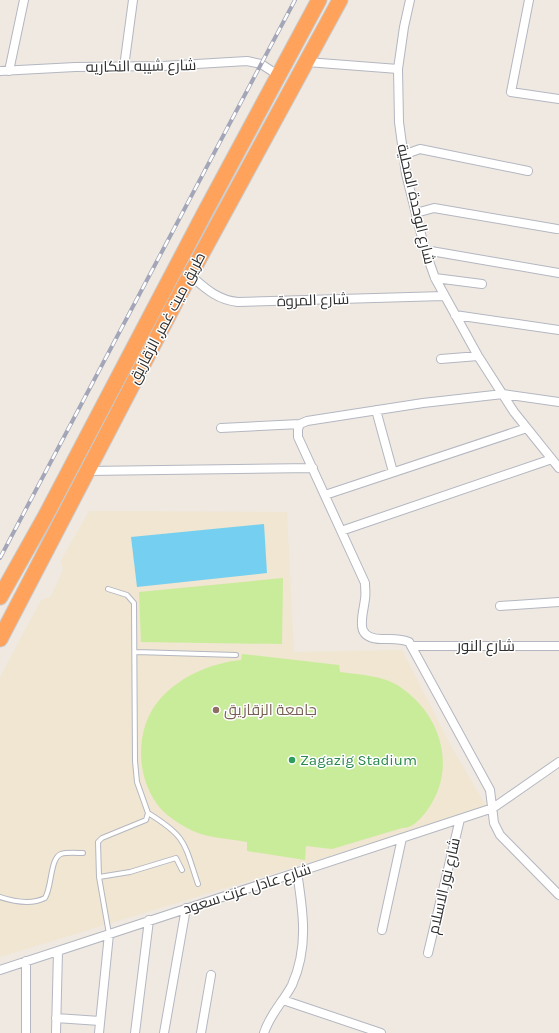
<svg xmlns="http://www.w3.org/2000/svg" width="559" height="1033" font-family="Karla,Cairo,sans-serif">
<rect width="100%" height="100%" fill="#efe9e1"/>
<path fill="#f0e6d1" d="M 89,511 L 287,512 L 294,652 L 402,650 L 450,744 L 487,808 L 0,957 L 0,677 L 41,600 L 51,596 L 63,570 L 61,560 Z"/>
<path fill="#c9ec9a" d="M 283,578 L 282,644 L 141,642 L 139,592 Z
M 242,654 L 339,665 L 340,672 C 361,675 385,675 403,689 C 443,718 457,771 426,812 C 419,820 413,828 402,828 L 332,849 L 306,846 L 305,860 L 247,851 L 247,842 C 232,839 207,838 193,831 C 183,826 169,818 161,809 C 135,779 134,729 160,699 C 181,676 211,663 241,660 Z"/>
<path fill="#75cff0" d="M 264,524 L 267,573 L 137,587 L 131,537 Z"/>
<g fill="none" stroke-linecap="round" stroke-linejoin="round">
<defs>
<path id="lane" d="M 108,589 L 127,595 L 134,603 L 135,761 L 137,782 L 148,813 L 146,820 L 102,838 L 98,842 L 99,877 L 109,934
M 136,652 L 236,655
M 148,813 C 187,837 184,843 198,884
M 99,877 L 130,872 L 176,858 L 182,870
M 0,897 C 15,902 31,905 45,898 C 52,887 50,858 61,854 C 67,852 77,853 83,853"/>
<path id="street" d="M 410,0 L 404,27 L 398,69 L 399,122 L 406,174 L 425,250 L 435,278 L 478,356 L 514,412 L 559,468
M 529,0 L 511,92 L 559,99
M 307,62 L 398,69
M 124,67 L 133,0
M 0,71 L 75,67 L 163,66 L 247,61 L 261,64 L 278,75
M 9,71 L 24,0
M 403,155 L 420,149 L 528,171
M 416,213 L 434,208 L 557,229
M 425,250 L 559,273
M 190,275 C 205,288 217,300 238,302 L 444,296
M 435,278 L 482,284
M 455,315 L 559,330
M 441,359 L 478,356
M 559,402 L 503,394 L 423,403 L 307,421 L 300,424 L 298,429 L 298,437 L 365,583 C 365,588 366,594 365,599 C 363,617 353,639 382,639 C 391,639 401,638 409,642 L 490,790 L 494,823 L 500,835 L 559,895
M 376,410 L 393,472
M 221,428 L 300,424
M 87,471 L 313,468
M 325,495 L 527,428
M 341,531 L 552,459
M 500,606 L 559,602
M 412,646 L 559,646
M 382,930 L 402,838
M 428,953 L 460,819
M 26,961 L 26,1033
M 0,970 L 493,808 L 559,762
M 283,1000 L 381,1033
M 56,1018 L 100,1021
M 56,1033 L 58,951
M 99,1033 L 109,934
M 135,1033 L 149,920
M 164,1033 L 186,908
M 201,1033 L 211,975
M 264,1033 C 270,1014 283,1002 292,985 C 309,947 303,911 297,872"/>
<path id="highway" d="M 0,597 L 45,517 L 204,214 L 319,0
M 0,639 L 176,301 L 340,0"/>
</defs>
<use href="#lane" stroke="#b4b7c1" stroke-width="6"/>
<use href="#street" stroke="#b4b7c1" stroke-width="10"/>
<use href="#highway" stroke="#c9c9c9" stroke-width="17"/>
<use href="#lane" stroke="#fff" stroke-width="4"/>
<use href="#street" stroke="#fff" stroke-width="8"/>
<use href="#highway" stroke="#ffa35c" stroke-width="15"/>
<defs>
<path id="rail" d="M 0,558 L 295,0"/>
</defs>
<use href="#rail" stroke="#a3a6b8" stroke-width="4"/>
<use href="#rail" stroke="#fff" stroke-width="2.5" stroke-dasharray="8" stroke-linecap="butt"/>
</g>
<circle fill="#8d6e63" stroke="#fff" stroke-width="1.5" cx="216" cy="710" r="4"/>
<circle fill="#2e9e5b" stroke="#fff" stroke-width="1.5" cx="292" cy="760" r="4"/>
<g text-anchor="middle" stroke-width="3" stroke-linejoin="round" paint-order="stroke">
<g font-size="15" fill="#2e2e2e" stroke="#fff">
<text transform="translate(141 66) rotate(-1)" y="5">شارع شيبه النكاريه</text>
<text transform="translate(416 204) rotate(77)" y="5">شارع الوحدة المحلية</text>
<text transform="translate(313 300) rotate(-2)" y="5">شارع المروة</text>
<text transform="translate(167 318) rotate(-62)" y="5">طريق ميت غمر, الزقازيق</text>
<text x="486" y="651">شارع النور</text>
<text transform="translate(444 886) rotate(-77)" y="5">شارع نور الاسلام</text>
<text transform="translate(247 889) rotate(-18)" y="5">شارع عادل عزت سعود</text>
</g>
<g font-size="15" fill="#785e54" stroke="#fff" text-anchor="start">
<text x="224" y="715">جامعة الزقازيق</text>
</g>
<g font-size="15" fill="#27864d" stroke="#fff" text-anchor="start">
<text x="300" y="765">Zagazig Stadium</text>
</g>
</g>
</svg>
